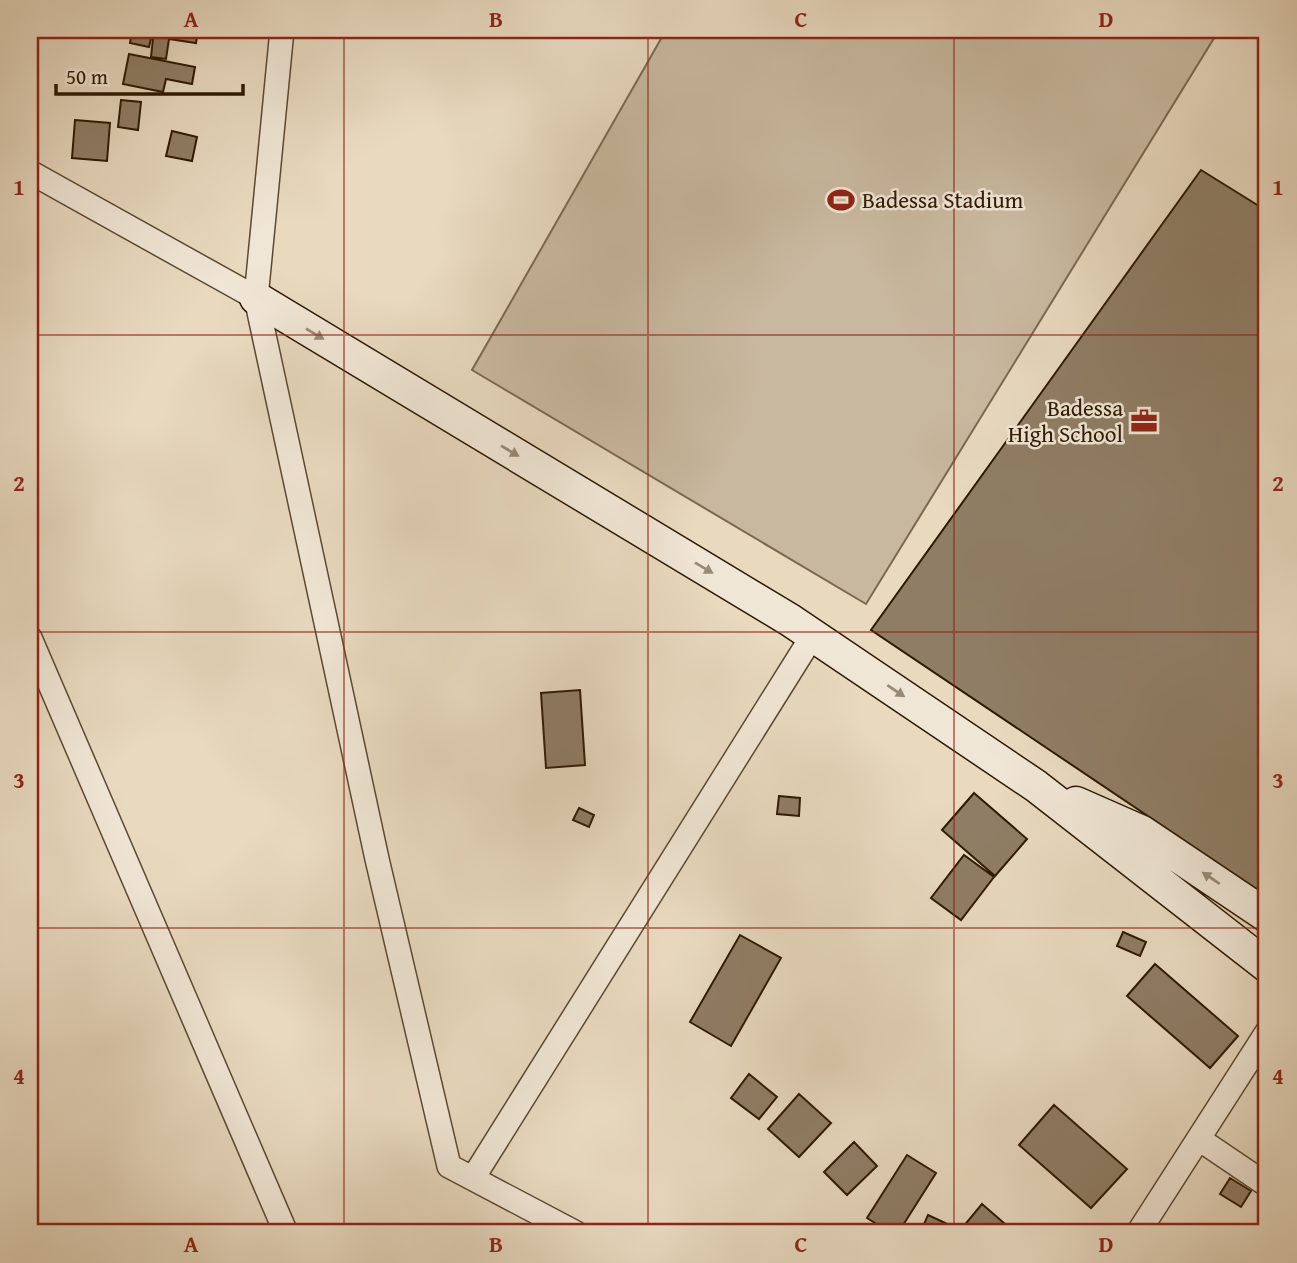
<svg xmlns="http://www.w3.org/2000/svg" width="1297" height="1263" font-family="'Gentium Book Plus',serif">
<rect width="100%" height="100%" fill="#e8d9bf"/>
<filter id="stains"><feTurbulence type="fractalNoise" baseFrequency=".00286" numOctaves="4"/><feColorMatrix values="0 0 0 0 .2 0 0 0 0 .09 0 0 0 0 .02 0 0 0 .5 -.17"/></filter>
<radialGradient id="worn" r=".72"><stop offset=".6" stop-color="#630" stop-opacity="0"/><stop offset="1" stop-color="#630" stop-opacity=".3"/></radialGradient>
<path fill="#c8b89f" stroke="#7b6851" stroke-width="2" d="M 666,30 L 1219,30 L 866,604 L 472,370 Z"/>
<path fill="#8f7d65" stroke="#2e1903" stroke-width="2" d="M 132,30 L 153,30 L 149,47 L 130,43 Z
M 154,30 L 198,30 L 196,43 L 169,39 L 166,59 L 151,57 Z
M 129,54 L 195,67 L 192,84 L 166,79 L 163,92 L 123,84 Z
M 121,100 L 141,102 L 138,130 L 118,127 Z
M 75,120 L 110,123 L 107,161 L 72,158 Z
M 172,131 L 197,137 L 192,161 L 166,156 Z
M 1201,170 L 1267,211 L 1267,896 L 871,630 Z
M 580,690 L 585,765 L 546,768 L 541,693 Z
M 974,793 L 1027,839 L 995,876 L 942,830 Z
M 779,796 L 800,798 L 799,816 L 777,814 Z
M 579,808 L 594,815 L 589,827 L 573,820 Z
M 964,855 L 994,877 L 961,920 L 931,898 Z
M 1123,932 L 1146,942 L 1140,956 L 1117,946 Z
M 740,935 L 781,958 L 731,1046 L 690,1022 Z
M 1155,964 L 1238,1036 L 1210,1068 L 1127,996 Z
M 749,1074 L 777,1097 L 759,1119 L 731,1098 Z
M 799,1094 L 831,1123 L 799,1157 L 768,1129 Z
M 1054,1105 L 1127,1169 L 1091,1208 L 1019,1145 Z
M 854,1142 L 877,1166 L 847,1195 L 824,1172 Z
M 907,1155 L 936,1173 L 898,1233 L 891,1233 L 867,1218 Z
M 1230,1178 L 1251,1191 L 1241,1207 L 1220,1194 Z
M 982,1204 L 1012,1230 L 1009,1233 L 958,1233 Z
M 928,1215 L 956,1228 L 954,1233 L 926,1233 L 921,1231 Z"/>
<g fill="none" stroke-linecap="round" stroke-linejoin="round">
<defs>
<path id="street" d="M 282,30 L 256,298 L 377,859 L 449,1166 L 576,1233
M 30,172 L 256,298
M 30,638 L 286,1233
M 1199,1139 L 1267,1185
M 473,1178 L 813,635
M 1138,1233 L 1267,1032"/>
<path id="secondary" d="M 256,298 L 790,620 L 1036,786 L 1267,966
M 1076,803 L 1142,832 L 1267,916"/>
</defs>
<use href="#street" stroke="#5c4932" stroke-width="26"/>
<use href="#secondary" stroke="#2e1903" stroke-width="35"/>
<use href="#street" stroke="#f0e6d5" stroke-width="23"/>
<use href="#secondary" stroke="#f0e6d5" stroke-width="32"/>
</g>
<defs><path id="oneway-solid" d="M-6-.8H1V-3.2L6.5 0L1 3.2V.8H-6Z" transform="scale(1.75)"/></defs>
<g fill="#998a76">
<use href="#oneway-solid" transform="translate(315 334) rotate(31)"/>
<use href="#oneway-solid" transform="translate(510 451) rotate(31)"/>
<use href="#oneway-solid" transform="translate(704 568) rotate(31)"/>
<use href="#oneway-solid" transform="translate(896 691) rotate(34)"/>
<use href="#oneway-solid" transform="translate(1211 878) rotate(-146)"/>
</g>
<path fill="none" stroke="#8f2418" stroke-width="2" stroke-opacity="0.55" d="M 344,30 L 344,1233M 648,30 L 648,1233M 954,30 L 954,1233M 30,335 L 1267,335M 30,632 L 1267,632M 30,928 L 1267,928"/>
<defs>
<symbol id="stadium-bare" viewBox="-9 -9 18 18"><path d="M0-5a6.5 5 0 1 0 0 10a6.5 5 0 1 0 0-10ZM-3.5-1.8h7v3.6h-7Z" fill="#8f2418" stroke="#f0e6d5" stroke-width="2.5" paint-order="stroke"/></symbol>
<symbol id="office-bare" viewBox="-9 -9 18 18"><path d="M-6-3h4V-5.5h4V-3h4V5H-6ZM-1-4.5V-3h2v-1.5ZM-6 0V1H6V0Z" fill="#8f2418" stroke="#f0e6d5" stroke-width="2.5" paint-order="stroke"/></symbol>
</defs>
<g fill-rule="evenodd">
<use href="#stadium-bare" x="822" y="181" width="38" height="38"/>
<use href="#office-bare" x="1125" y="402" width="38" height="38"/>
</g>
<g text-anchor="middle" stroke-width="5" stroke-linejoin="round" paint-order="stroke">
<g font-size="23" fill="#2e1903" stroke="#f0e6d5" text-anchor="start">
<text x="862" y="208">Badessa Stadium</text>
<text x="1123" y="416" text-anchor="end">Badessa<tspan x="1123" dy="26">High School</tspan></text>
</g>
</g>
<rect width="1297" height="1263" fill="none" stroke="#e8d9bf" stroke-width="77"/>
<path d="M56 84v10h187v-10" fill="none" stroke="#2e1903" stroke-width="3.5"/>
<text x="66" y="84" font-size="21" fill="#2e1903" stroke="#f0e6d5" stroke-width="5" paint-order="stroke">50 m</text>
<rect x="38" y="38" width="1220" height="1186" fill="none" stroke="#8f2418" stroke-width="2.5"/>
<g font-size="23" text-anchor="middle" font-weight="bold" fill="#8f2418">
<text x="191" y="27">A</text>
<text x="496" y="27">B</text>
<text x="801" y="27">C</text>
<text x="1106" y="27">D</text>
<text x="19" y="195">1</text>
<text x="1278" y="195">1</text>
<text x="19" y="491">2</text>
<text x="1278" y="491">2</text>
<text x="19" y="788">3</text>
<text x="1278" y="788">3</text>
<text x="19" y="1084">4</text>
<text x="1278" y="1084">4</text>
<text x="191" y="1252">A</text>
<text x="496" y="1252">B</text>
<text x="801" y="1252">C</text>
<text x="1106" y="1252">D</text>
</g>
<rect width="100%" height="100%" filter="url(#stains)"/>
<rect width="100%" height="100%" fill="url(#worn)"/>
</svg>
